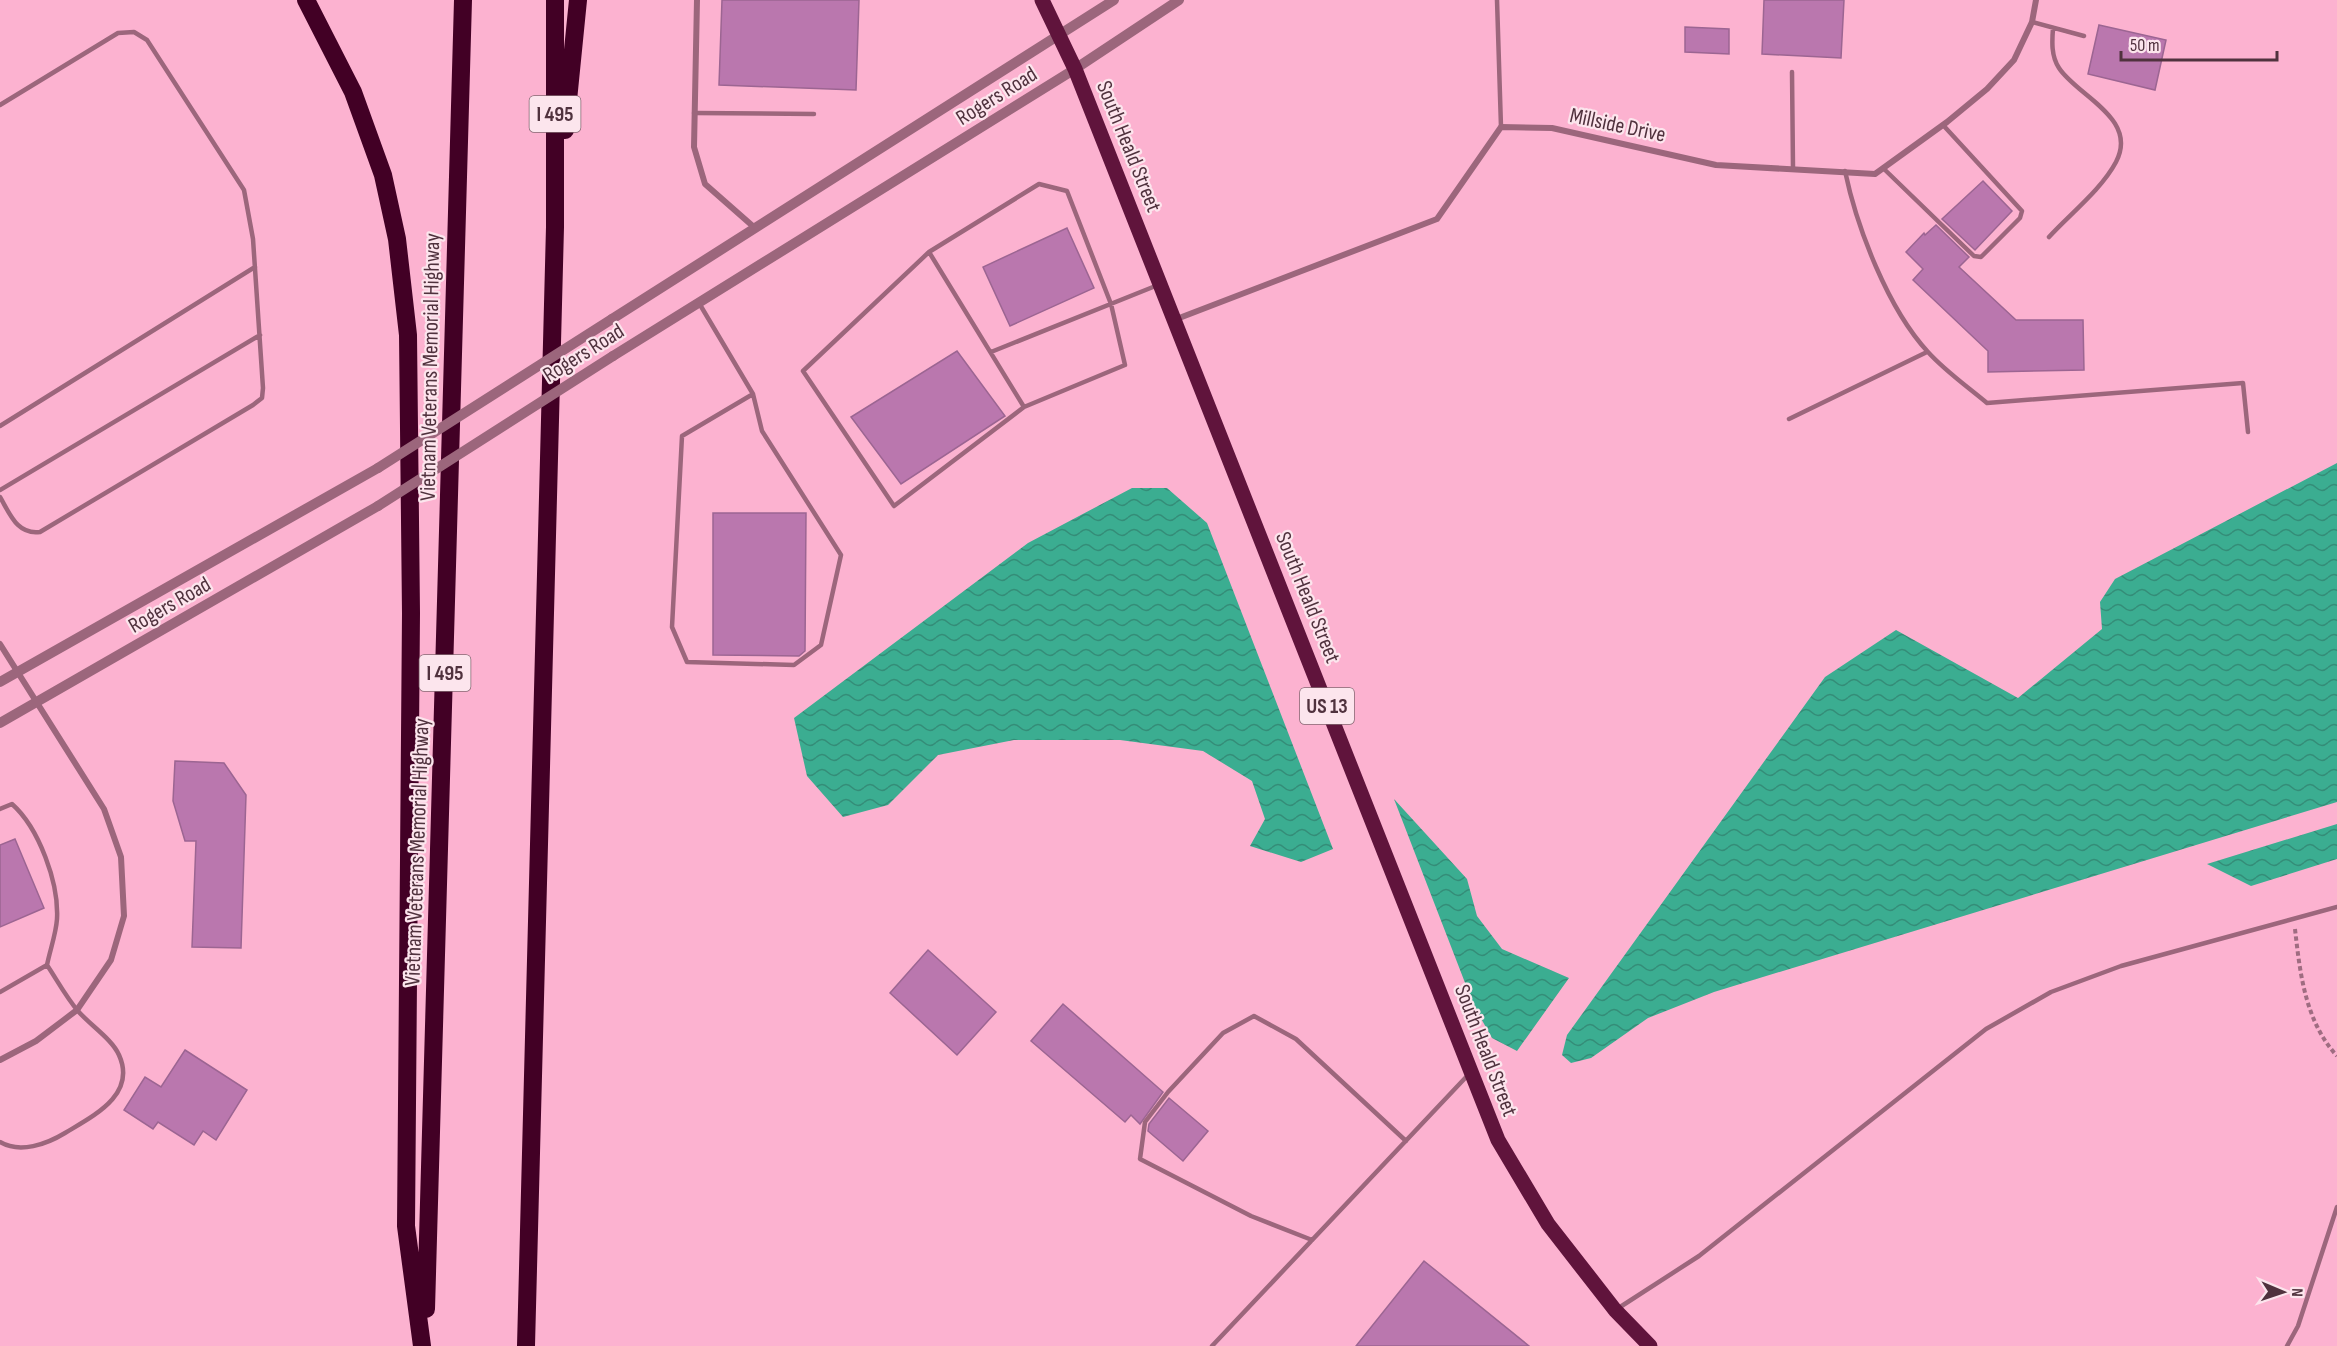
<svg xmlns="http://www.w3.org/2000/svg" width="2337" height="1346" font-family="'Sofia Sans Condensed',sans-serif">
<defs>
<pattern id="water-waves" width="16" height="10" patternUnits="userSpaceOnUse" patternTransform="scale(1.5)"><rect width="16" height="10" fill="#3bad91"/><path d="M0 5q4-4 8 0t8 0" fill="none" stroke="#348d78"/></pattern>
</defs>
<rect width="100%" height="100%" fill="#fcb2d0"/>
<path fill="url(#water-waves)" d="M 2337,463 L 2337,802 L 1714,992 L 1648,1018 L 1591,1058 L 1571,1063 L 1562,1055 L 1567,1035 L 1825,677 L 1896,630 L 2018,698 L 2102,629 L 2100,602 L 2115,579 Z
M 1132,488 L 1167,488 L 1207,523 L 1333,849 L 1301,862 L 1250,846 L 1265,819 L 1252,781 L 1203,751 L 1120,740 L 1014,740 L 938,755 L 888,805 L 843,817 L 807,776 L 794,718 L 1028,543 Z
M 1394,799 L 1467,879 L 1477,916 L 1502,949 L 1569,978 L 1517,1051 L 1492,1038 L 1474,1006 Z
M 2337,824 L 2337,859 L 2251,886 L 2207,864 Z"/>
<path fill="#ba77ae" stroke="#9c6592" stroke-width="1.5" d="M 722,0 L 859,0 L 856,90 L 719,85 Z
M 1764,0 L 1844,0 L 1841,58 L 1762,54 Z
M 2099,25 L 2166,40 L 2155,90 L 2088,74 Z
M 1685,27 L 1729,29 L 1729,54 L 1685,52 Z
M 1983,181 L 2012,211 L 1975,250 L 1942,219 Z
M 1936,225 L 1969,257 L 1959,267 L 2016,320 L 2083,320 L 2084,370 L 1988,372 L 1988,351 L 1913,280 L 1923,269 L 1906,252 L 1924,233 L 1925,235 Z
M 1067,228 L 1094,288 L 1010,326 L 983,267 Z
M 957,351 L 1005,416 L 901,484 L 851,417 Z
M 713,513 L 806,513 L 805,651 L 799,656 L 713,655 Z
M 175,761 L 224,763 L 246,795 L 241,948 L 192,947 L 196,841 L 185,841 L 173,801 Z
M 15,839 L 44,908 L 0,927 L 0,845 Z
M 928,950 L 996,1012 L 957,1055 L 890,993 Z
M 1063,1004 L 1163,1092 L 1140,1124 L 1131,1115 L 1125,1122 L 1031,1041 Z
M 185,1050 L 247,1090 L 216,1140 L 203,1131 L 194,1145 L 158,1122 L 153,1129 L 124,1110 L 145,1077 L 161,1087 Z
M 1169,1098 L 1208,1131 L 1183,1161 L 1148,1131 L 1149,1124 Z
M 1424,1261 L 1529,1346 L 1356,1346 Z"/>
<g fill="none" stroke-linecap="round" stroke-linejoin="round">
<path stroke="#9f6c81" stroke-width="4" stroke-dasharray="4.5 3" stroke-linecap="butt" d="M 2295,929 C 2300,973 2305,1021 2337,1056"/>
<path stroke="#9c667c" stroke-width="4.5" d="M 1497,0 L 1501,127
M 2032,22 L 2084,36
M 1792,72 L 1793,168
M 0,105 L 118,33 L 134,32 L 147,40 L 244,190 L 253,239 L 263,388 L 262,398 L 253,405 L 40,532 C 17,535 10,514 0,497
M 694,113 L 814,114
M 1883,168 L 1974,256 L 1981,257 L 2020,218 L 2022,211 L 1943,125
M 1845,171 C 1857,228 1888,309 1928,352 C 1945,371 1968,387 1987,403 L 2243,383 L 2248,432
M 2049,237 C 2070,214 2101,190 2116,162 C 2139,118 2077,96 2059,68 C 2051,56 2052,41 2053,28
M 929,252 L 1024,407 L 894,506 L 803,371 L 929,252 L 1039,184 L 1067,191 L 1111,304 L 1125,365 L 1024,407
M 699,303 L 753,394 L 762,431 L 841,555 L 821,645 L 794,665 L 687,662 L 672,627 L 682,436 L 753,394
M 991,352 L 1158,285
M 1789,419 L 1927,352
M 0,426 L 255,267
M 0,490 L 260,335
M 0,809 L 12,804 C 39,828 59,883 57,919 C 56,934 50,950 47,965 C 57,980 66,997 78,1011 C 90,1025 112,1039 119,1055 C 137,1095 93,1116 65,1133 C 47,1144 20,1154 0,1142
M 0,992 L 47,965
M 1312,1240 L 1251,1216 L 1140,1159 L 1145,1122 L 1168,1092 L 1223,1033 L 1254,1016 L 1296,1039 L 1406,1141
M 1617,1309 L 1699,1256 L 1986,1029 L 2051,992 L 2121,966 L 2337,907
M 1212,1346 L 1468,1075
M 2287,1346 L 2298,1326 L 2337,1207"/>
<path stroke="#9c667c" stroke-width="6" d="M 697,0 L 694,147 L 705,184 L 755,228
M 1174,320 L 1437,219 L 1501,127 L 1552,128 L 1716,165 L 1875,174 L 1947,122 L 1987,89 L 2014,60 L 2032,22 L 2036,0
M 0,644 L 104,809 L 121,857 L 124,916 L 111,960 L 77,1010 L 36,1041 L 0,1060"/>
<path stroke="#9c667c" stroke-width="10" d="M 612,319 L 1114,0
M 613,356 L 1075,69 L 1179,0
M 0,682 L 378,468
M 0,723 L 378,506"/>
<path stroke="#60143c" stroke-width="15" d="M 1042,0 L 1075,69 L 1498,1140 L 1548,1224 L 1615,1310 L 1650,1346"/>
<path stroke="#420025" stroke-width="18" d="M 306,0 L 353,92 L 383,175 L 397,239 L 408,335 L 411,613 L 406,1226 L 422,1346
M 565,130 L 578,0
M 426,1309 L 463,0
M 526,1346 L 555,227 L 555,0"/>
<path stroke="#9c667c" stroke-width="10" d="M 378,468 L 612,319
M 378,506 L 613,356"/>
</g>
<g text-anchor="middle" stroke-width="4.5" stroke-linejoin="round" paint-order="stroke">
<g fill="#fce5ed" stroke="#846872" stroke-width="1.5">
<rect x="529.5" y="96" width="51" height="36" rx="4.5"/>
<rect x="419.5" y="655" width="51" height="36" rx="4.5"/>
<rect x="1300" y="688" width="54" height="36" rx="4.5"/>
</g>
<g font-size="21" font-weight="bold" fill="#50323e">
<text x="555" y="121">I 495</text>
<text x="445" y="680">I 495</text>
<text x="1327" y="713">US 13</text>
</g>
<g font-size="22" fill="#50323e" stroke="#fce5ed">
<text transform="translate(996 95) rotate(-32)" y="8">Rogers Road</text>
<text transform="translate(1618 124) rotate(12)" y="8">Millside Drive</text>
<text transform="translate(1130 146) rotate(68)" y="8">South Heald Street</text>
<text transform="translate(583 352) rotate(-32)" y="8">Rogers Road</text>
<text transform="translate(429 367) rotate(-89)" y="8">Vietnam Veterans Memorial Highway</text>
<text transform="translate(1309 597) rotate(68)" y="8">South Heald Street</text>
<text transform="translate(169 604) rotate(-30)" y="8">Rogers Road</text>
<text transform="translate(416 852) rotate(-88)" y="8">Vietnam Veterans Memorial Highway</text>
<text transform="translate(1487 1050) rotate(69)" y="8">South Heald Street</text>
</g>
</g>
<g transform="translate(2283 1292) rotate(92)" stroke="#fce5ed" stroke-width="4.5" paint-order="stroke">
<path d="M0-4.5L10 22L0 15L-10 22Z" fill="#50323e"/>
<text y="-9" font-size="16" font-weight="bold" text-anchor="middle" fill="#50323e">N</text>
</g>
<path d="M2121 51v9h156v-9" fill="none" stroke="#50323e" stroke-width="3"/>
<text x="2130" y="51" font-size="18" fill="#50323e" stroke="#fce5ed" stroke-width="4.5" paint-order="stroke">50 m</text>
</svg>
